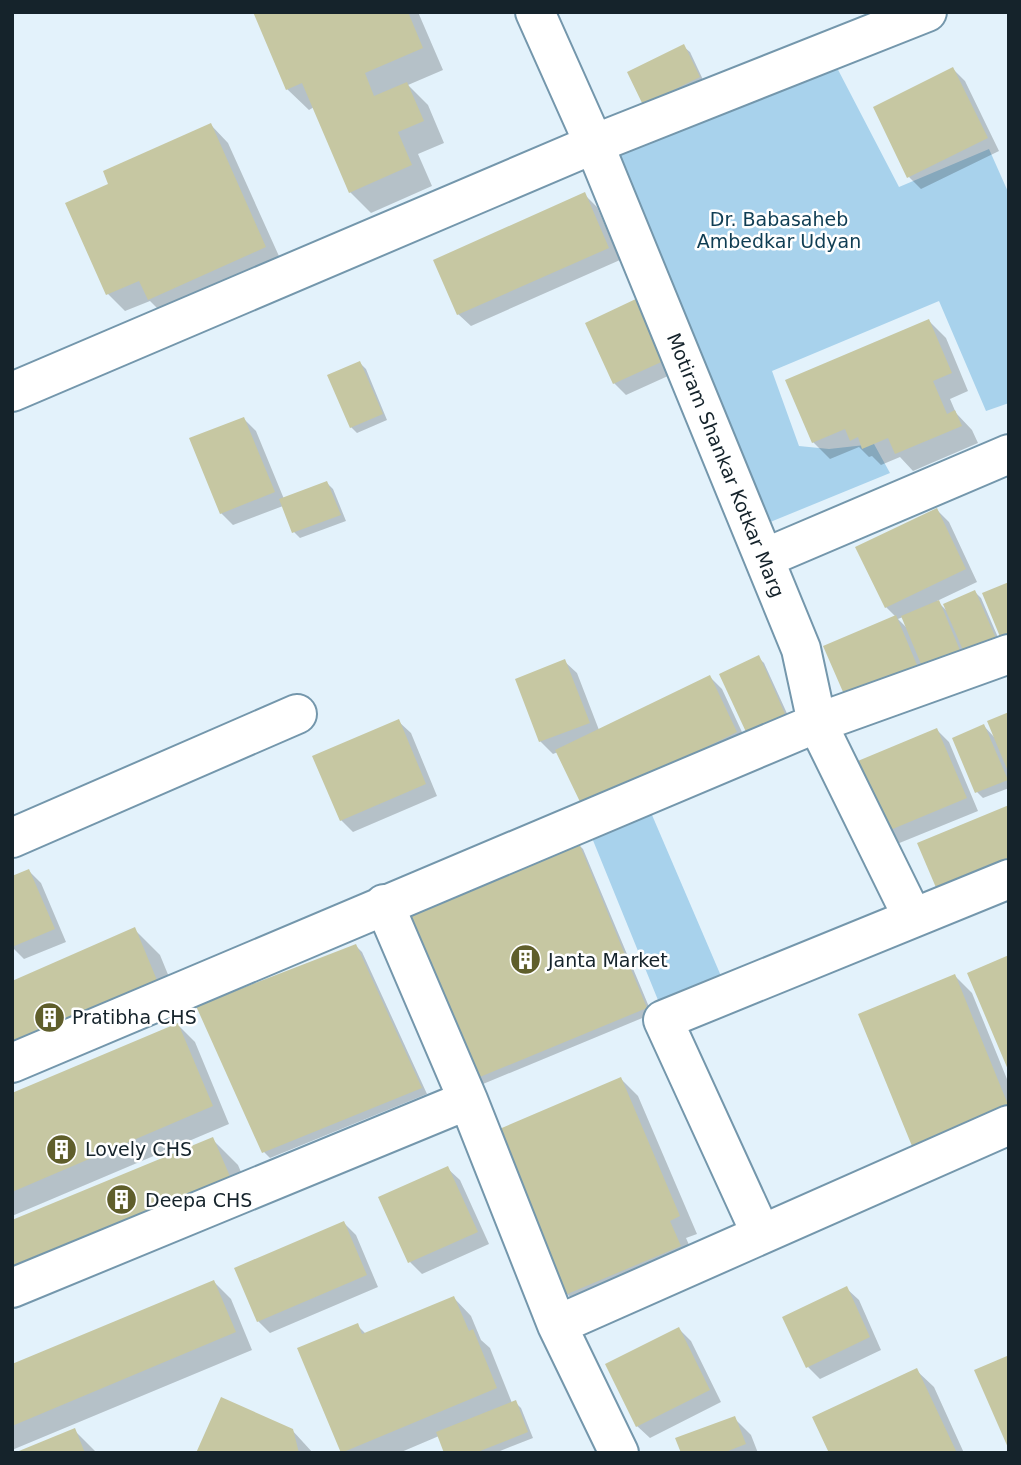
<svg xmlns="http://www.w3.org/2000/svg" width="1021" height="1465" font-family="'DejaVu Sans',sans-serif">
<rect width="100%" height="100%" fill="#e3f2fb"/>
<path fill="#a8d2ec" d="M 834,62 L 899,187 L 989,149 L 1009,194 L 1009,403 L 986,411 L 939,301 L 772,371 L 799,446 L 829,449 L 874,444 L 890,473 L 763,525 L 610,152 Z
M 649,808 L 721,976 L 660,1005 L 590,833 Z"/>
<path fill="#0003" fill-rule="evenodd" d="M 255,12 L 418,12 L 443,70 L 408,85 L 428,105 L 444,143 L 418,154 L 432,186 L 371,213 L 350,192 L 314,107 L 309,110 L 287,89 Z
M 684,47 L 690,52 L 705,84 L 645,104 Z
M 953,69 L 965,81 L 999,151 L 921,189 L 909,177 Z
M 211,125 L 228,143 L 283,265 L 166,317 L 150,301 L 125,311 L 108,294 L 111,185 Z
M 585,195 L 597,207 L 620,260 L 471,326 L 458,314 Z
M 652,312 L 679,371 L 626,395 L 614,383 Z
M 929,321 L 946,338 L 968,391 L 950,399 L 956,413 L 972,430 L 978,443 L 913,471 L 900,457 L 881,465 L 872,456 L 869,457 L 859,447 L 830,459 L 813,442 Z
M 360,363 L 366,369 L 387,420 L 357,433 L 351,427 Z
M 244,419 L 256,431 L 284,499 L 327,483 L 333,489 L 346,521 L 300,538 L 294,532 L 283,506 L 233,525 L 221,513 Z
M 937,510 L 949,522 L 977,582 L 937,601 L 948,612 L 975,592 L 981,598 L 1003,649 L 863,719 L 896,617 L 886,607 ZM 903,617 L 909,630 L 898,619 Z
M 758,657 L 764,663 L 790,720 L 753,737 L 747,731 Z
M 564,661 L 577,673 L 599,730 L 710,677 L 722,689 L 748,745 L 585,807 L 558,752 L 553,754 L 540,741 Z
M 1009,714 L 1009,774 L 1007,772 L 1009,777 L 1009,788 L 983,798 L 977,792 L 984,726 L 995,738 Z
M 398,721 L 411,733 L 437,796 L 353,832 L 341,820 Z
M 937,730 L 949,742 L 978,811 L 897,844 L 885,832 Z
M 577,843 L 583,849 L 652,1014 L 483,1084 L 477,1078 Z
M 29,871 L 41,883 L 66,942 L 24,959 L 12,947 L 12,878 Z
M 134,929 L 160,955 L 183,1011 L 12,1085 L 12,983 Z
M 356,946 L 362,952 L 427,1094 L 270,1158 L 264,1152 Z
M 955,976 L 972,993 L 1009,1084 L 1009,1131 L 931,1162 L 914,1145 Z
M 178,1025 L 195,1042 L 229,1124 L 12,1216 L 12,1095 Z
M 621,1079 L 638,1096 L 697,1234 L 686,1238 L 697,1263 L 584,1311 L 567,1294 Z
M 212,1139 L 238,1165 L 256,1207 L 12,1308 L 12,1222 Z
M 447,1168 L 460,1180 L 489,1244 L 422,1274 L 410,1262 Z
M 344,1223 L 356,1235 L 378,1287 L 270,1333 L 258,1321 Z
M 214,1282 L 231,1299 L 252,1350 L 12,1450 L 12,1366 Z
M 846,1288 L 859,1300 L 881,1350 L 820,1379 L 808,1367 Z
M 454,1298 L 471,1316 L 481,1340 L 490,1348 L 512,1403 L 515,1402 L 521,1408 L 533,1438 L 495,1453 L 445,1453 L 439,1436 L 399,1453 L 343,1453 L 357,1325 L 366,1334 Z
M 679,1329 L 691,1341 L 721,1402 L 650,1438 L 637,1426 Z
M 916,1370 L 934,1387 L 964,1453 L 831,1453 Z
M 734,1418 L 751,1435 L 758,1453 L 683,1453 Z
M 74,1430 L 97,1453 L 18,1453 Z
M 292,1430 L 313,1453 L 198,1453 Z"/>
<path fill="#c6c7a2" d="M 253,12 L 408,12 L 423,48 L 365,73 L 374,96 L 407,82 L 424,121 L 398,132 L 412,165 L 349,193 L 302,83 L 286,90 Z
M 684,44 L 700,77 L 643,105 L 627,72 Z
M 953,67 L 988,138 L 907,178 L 873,107 Z
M 211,123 L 266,247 L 148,300 L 139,281 L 106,295 L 65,203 L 108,184 L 103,171 Z
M 585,192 L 609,248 L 457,315 L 433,260 Z
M 640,297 L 668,359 L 613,384 L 585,323 Z
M 929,319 L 952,373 L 933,381 L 947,414 L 955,410 L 962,426 L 895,454 L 888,438 L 862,449 L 858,437 L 850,441 L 845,429 L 812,443 L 785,380 Z
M 360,361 L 383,414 L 350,428 L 327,375 Z
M 244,417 L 275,492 L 220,514 L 189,438 Z
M 327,481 L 341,515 L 292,533 L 279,499 Z
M 937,508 L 966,569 L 885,608 L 855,547 Z
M 1009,582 L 1009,642 L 1003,644 L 982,593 Z
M 975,590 L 998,643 L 966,657 L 943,604 Z
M 939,600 L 964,660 L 926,676 L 901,616 Z
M 896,615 L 922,677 L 850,708 L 823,646 Z
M 759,655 L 785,714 L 746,732 L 719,674 Z
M 565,659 L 590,723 L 539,742 L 515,679 Z
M 710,675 L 737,732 L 583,808 L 555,750 Z
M 1009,712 L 1009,774 L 987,721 Z
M 399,719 L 426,784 L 340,821 L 312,756 Z
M 984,724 L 1008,780 L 975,793 L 952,738 Z
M 937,728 L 967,798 L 883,833 L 853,763 Z
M 1009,805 L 1009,869 L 940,897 L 917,843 Z
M 578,841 L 647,1008 L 475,1079 L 402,913 Z
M 29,869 L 55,929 L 12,947 L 12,876 Z
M 135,927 L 159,985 L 12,1049 L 12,981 Z
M 356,944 L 422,1088 L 262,1153 L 196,1006 Z
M 1009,955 L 1009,1072 L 967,973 Z
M 955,974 L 1009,1107 L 912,1146 L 858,1014 Z
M 178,1023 L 213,1106 L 12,1192 L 12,1093 Z
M 621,1077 L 680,1216 L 670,1221 L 681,1246 L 565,1295 L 490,1133 Z
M 213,1137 L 232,1181 L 12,1272 L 12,1220 Z
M 448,1166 L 478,1232 L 408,1263 L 378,1197 Z
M 344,1221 L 367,1275 L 257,1322 L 234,1268 Z
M 214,1280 L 236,1332 L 12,1426 L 12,1364 Z
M 847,1286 L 870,1337 L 806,1368 L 782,1317 Z
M 454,1296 L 469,1331 L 473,1329 L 497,1388 L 341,1453 L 297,1348 L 358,1323 L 362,1334 Z
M 679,1327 L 710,1390 L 636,1427 L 605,1364 Z
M 1007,1356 L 1009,1361 L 1009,1450 L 974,1370 Z
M 917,1368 L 957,1453 L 829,1453 L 812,1417 Z
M 221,1397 L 293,1429 L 299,1453 L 196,1453 Z
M 516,1400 L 528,1432 L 475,1453 L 444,1453 L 436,1432 Z
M 735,1416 L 746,1444 L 728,1451 L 729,1453 L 681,1453 L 675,1438 Z
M 75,1428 L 85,1453 L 14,1453 Z"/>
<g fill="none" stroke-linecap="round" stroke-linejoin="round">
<defs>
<path id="minor" d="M 535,12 L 594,144 L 801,649 L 817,723 L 913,918
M 12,392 L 594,144 L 927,12
M 765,558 L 1009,454
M 12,838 L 297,714
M 384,904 L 468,1100 L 557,1325 L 619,1453
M 12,1063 L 817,723 L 1009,654
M 761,1234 L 663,1020 L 1009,879
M 12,1288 L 468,1100
M 557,1325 L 1009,1125"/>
</defs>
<use href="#minor" stroke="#7497ac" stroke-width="42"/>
<use href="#minor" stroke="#fff" stroke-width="38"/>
</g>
<defs>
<symbol id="building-disc" viewBox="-11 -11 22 22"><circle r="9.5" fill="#5f5e2b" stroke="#fff"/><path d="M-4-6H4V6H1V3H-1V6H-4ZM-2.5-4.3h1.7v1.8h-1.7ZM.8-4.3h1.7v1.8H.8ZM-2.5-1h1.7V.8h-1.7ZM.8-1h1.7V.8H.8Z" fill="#fff"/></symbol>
</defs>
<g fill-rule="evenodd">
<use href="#building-disc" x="508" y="942" width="35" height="35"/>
<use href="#building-disc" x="32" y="1000" width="35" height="35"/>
<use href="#building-disc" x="44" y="1132" width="35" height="35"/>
<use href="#building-disc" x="104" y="1182" width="35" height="35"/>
</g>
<g text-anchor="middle" stroke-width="5" stroke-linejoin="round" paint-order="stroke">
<g font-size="19" fill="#0f3d53" stroke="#fff">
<text x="779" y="226">Dr. Babasaheb<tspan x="779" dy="22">Ambedkar Udyan</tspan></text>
</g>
<g font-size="19" fill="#15232b" stroke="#fff">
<text transform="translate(726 465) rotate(68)" y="7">Motiram Shankar Kotkar Marg</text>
</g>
<g font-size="19" fill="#15232b" stroke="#fff" text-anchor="start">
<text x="548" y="967">Janta Market</text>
<text x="72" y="1024">Pratibha CHS</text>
<text x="85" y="1156">Lovely CHS</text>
<text x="145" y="1207">Deepa CHS</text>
</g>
</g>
<rect width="1021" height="1465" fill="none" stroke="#15232b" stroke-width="28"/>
</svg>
